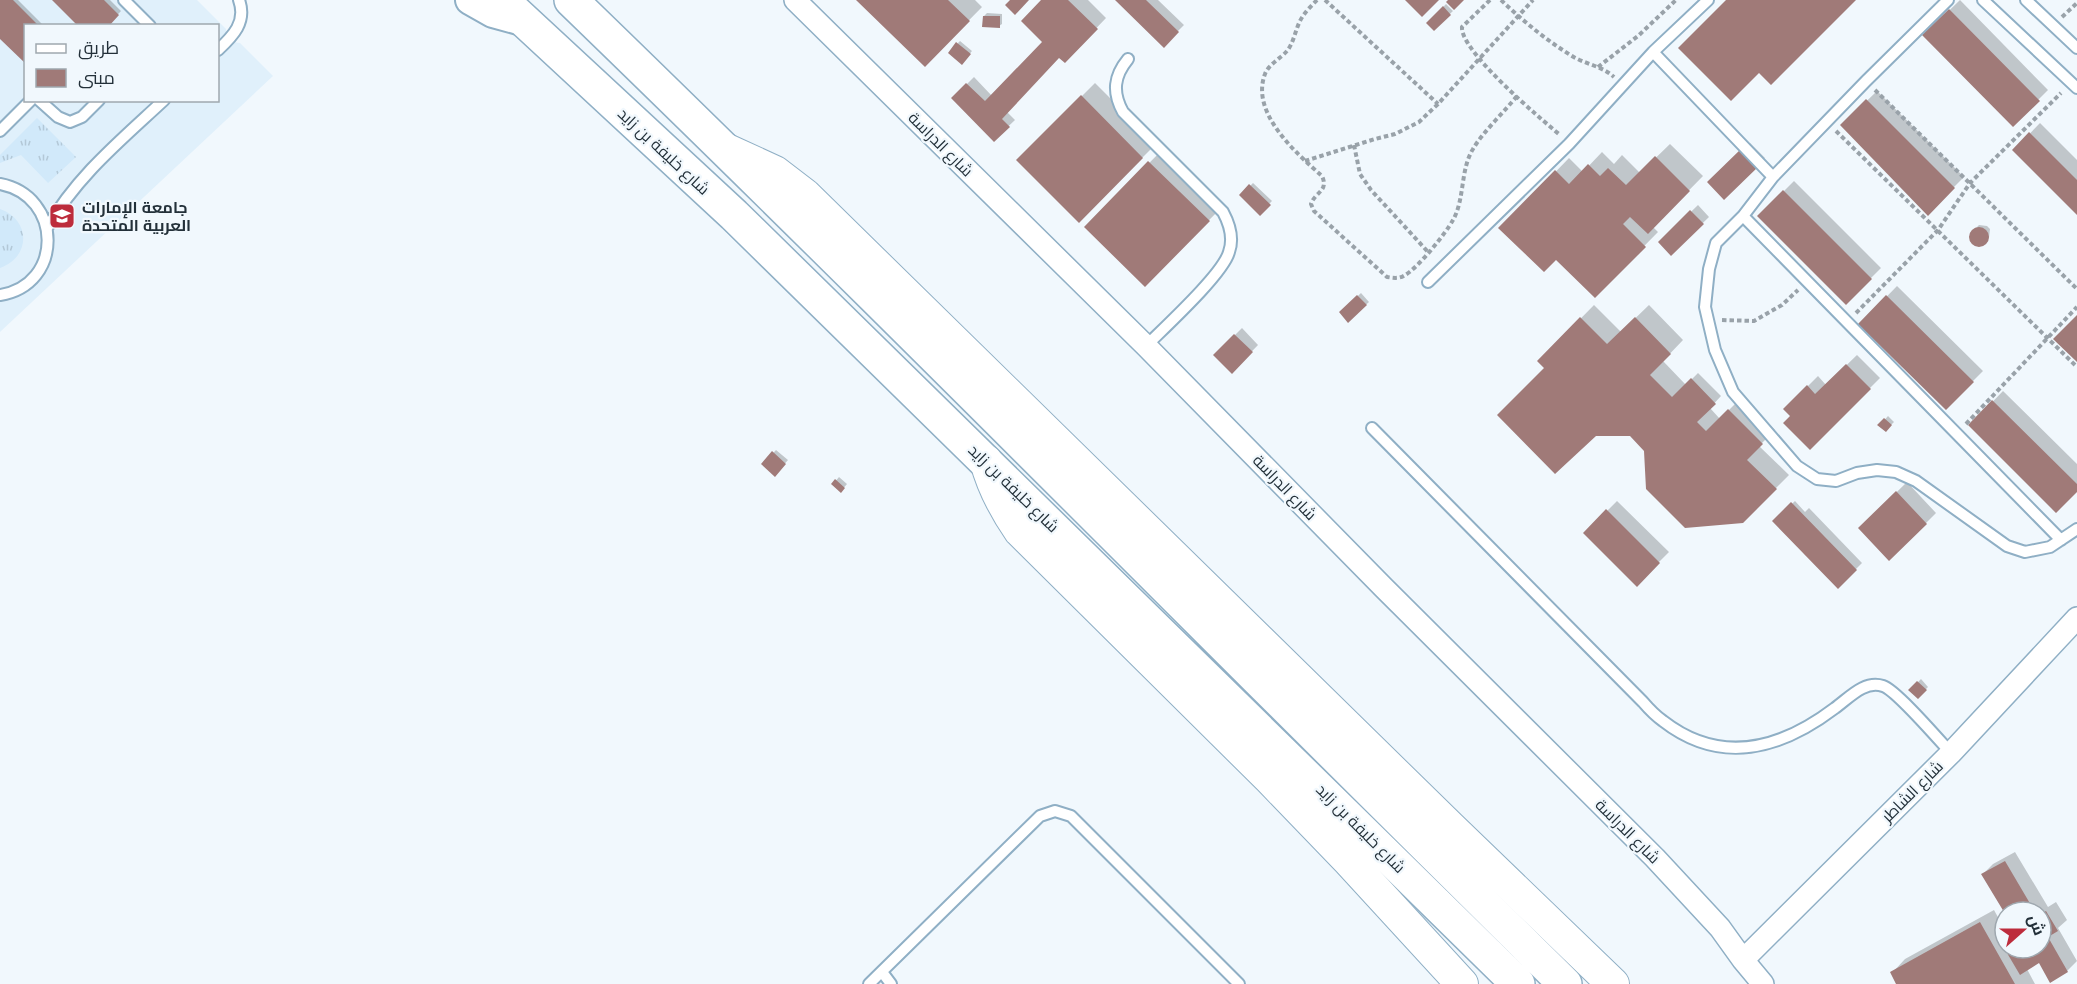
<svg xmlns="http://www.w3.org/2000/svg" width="2077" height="984" font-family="'Open Sans',Cairo,sans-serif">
<defs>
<pattern id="grass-tufts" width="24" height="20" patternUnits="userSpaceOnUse" patternTransform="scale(1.5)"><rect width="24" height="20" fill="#d1e9fa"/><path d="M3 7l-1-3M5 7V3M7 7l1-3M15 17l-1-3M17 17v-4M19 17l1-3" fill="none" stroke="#b3c8d7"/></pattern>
</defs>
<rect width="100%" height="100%" fill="#f1f8fd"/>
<path fill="#e0f0fb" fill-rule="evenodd" d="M 0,0 L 197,0 L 226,29 L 226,36 L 233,42 L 240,43 L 273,76 L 0,332 ZM 26,26 L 218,26 L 218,100 L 26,100 Z"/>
<path fill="url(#grass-tufts)" d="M 37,118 L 76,157 L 48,183 L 21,155 L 0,163 L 0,155 Z
M 0,209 C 31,220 31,257 0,268 Z"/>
<path fill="#0003" d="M 0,0 L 18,0 L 44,26 L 26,26 L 0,37 Z
M 54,0 L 110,0 L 121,11 L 107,26 Z
M 858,0 L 975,0 L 982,7 L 925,65 Z
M 1043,0 L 1088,0 L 1106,18 L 1065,61 L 1060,56 L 1007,112 L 1015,120 L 994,140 L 953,98 L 974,77 L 992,96 L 1044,42 Z
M 1117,0 L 1158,0 L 1184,25 L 1164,45 Z
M 1960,0 L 2048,90 L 2013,125 L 1924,35 Z
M 1446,4 L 1453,11 L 1434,29 L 1428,23 Z
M 987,13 L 1002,14 L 1002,24 L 999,26 L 984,16 Z
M 960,41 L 972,51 L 962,63 L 958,43 Z
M 1095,83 L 1156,144 L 1079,221 L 1018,160 Z
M 1877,91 L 1964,177 L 1928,213 L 1842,125 Z
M 2040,123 L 2077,160 L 2077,213 L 2014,150 Z
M 1750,143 L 1765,158 L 1724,198 L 1709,182 Z
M 1670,144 L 1703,176 L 1653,227 L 1658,232 L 1595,296 L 1556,258 L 1501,228 L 1569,158 L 1583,172 L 1602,152 L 1614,164 L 1622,155 L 1640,173 Z
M 1163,149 L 1222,207 L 1145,285 L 1086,227 Z
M 1794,181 L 1881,268 L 1846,303 L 1759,216 Z
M 1253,183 L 1272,201 L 1260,213 L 1241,195 Z
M 1698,205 L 1709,217 L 1671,254 L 1660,242 Z
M 1979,225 L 1987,226 L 1990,229 L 1989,238 L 1983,244 L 1974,243 L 1972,240 L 1972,232 Z
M 1897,286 L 1983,371 L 1946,408 L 1860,324 Z
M 1361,293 L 1369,302 L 1348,321 L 1341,312 Z
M 1594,305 L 1621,332 L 1649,305 L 1683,340 L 1663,361 L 1686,385 L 1698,373 L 1721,396 L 1710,408 L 1720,419 L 1742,397 L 1775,430 L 1759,446 L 1789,475 L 1743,521 L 1646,450 L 1630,435 L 1539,361 Z
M 1242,328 L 1258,345 L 1232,372 L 1215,355 Z
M 1857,355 L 1880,378 L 1810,448 L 1792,416 L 1785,409 L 1818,376 L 1826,385 Z
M 2003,391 L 2077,464 L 2077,490 L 1970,425 Z
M 1888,416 L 1894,422 L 1886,430 L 1880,425 Z
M 776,450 L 788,460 L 775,475 L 763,464 Z
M 839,477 L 847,484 L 841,491 L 833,484 Z
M 1907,482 L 1936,513 L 1926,523 L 1860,528 Z
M 1617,501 L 1669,552 L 1637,584 L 1585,533 Z
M 1795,501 L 1805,512 L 1809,508 L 1862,563 L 1838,587 L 1774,521 Z
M 1921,679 L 1928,687 L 1918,697 L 1910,690 Z
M 2015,852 L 2048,907 L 2056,902 L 2067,920 L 2058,928 L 2077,961 L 2067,971 L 2051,981 L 2040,961 L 2027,969 L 2035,984 L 1898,984 L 1892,973 L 1905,959 L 1994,910 L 2005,930 L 2005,948 L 2041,948 L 2041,912 L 2005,912 L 1983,874 L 1993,864 Z"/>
<path fill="#a07a78" d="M 0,0 L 13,0 L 39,26 L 26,26 L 26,64 L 0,39 Z
M 52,0 L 104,0 L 119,15 L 109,26 L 78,26 Z
M 856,0 L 948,0 L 970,21 L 925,67 Z
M 1010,0 L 1029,0 L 1015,15 L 1005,5 Z
M 1041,0 L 1068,0 L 1098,29 L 1065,63 L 1059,58 L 1002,119 L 1010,127 L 994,142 L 951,98 L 966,83 L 985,101 L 1042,42 L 1021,21 Z
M 1115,0 L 1146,0 L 1179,32 L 1164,48 Z
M 1405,0 L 1439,0 L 1422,17 Z
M 1448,0 L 1464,0 L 1454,10 L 1446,2 Z
M 1726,0 L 1856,0 L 1771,85 L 1759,73 L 1731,101 L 1678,48 Z
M 1443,6 L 1451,15 L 1434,31 L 1426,23 Z
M 1949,9 L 2040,101 L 2013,127 L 1922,35 Z
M 983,16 L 1000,16 L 1000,28 L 982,27 Z
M 956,42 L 971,54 L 962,65 L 948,53 Z
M 1081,95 L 1143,158 L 1079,223 L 1016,160 Z
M 1866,99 L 1955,188 L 1928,216 L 1840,125 Z
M 2029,132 L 2077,180 L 2077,215 L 2012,150 Z
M 1742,148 L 1759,166 L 1724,200 L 1707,182 Z
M 1655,156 L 1690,191 L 1648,234 L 1630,217 L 1623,224 L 1646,247 L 1595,298 L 1556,260 L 1544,272 L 1498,228 L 1555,170 L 1569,184 L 1588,164 L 1600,176 L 1608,168 L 1626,185 Z
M 1148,161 L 1210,221 L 1145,287 L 1084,227 Z
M 1249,184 L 1271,205 L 1260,216 L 1239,195 Z
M 1783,190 L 1872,279 L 1846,305 L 1757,216 Z
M 1690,210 L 1704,224 L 1671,256 L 1658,242 Z
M1969 237a10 10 0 1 1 20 0a10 10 0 1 1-20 0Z
M 1357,295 L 1367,305 L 1348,323 L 1339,312 Z
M 1886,295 L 1974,382 L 1946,410 L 1858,324 Z
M 2077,315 L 2077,362 L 2053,339 Z
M 1580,317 L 1607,344 L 1635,317 L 1671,354 L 1650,375 L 1672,397 L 1691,378 L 1716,404 L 1697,422 L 1706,431 L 1728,409 L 1763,444 L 1747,460 L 1777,489 L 1743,523 L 1685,528 L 1646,489 L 1644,451 L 1630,436 L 1596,436 L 1555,474 L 1497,415 L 1544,368 L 1537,361 Z
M 1234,334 L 1253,352 L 1232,374 L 1213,355 Z
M 1846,364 L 1871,389 L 1810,450 L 1783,423 L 1790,416 L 1783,409 L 1807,385 L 1815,394 Z
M 1992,400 L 2077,484 L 2077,492 L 2056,513 L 1968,425 Z
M 1884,418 L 1892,425 L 1886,432 L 1877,425 Z
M 772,451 L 786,464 L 775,477 L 761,464 Z
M 835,479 L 845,488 L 841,493 L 831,484 Z
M 1896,491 L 1927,524 L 1889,561 L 1858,528 Z
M 1791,502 L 1857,570 L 1838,589 L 1772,521 Z
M 1606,509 L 1660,563 L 1637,587 L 1583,533 Z
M 1917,681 L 1927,690 L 1918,699 L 1908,690 Z
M 2005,861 L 2035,912 L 2004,912 L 1981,874 Z
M 2046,911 L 2058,931 L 2048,937 L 2068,972 L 2050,983 L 2039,963 L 2020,975 L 1997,936 L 2005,932 L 2005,948 L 2041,948 L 2041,914 Z
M 1980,922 L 2015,984 L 1896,984 L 1890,972 Z"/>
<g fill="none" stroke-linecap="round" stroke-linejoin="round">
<defs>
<path id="lane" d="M 124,0 L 150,26
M 1948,0 L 1866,81 L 1773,177 L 1743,216 L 1716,243 L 1709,269 L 1705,307 L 1715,350 L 1733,392 L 1797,466 L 1817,479 L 1836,481 L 1857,473 L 1877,470 L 1896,472 L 1916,481 L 2007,546 L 2025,552 L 2050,547 L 2077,529
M 1983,0 L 2077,88
M 2026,0 L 2077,48
M 218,50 C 233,36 247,22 239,0
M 1653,52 L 1773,177
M 1128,59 C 1114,76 1112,92 1123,112 L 1223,212 C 1230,225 1234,238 1229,252 C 1223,274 1165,327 1146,346
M 39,100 L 58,117 L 70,122 L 82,117 L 99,100
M 0,131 L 31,100
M 0,184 C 63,196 64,285 0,295
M 1743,216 L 2061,540
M 47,228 C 77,176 120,141 164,100
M 1428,282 L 1569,144 L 1653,52 L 1708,0
M 1372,428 L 1643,702 C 1649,709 1656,716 1663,721 C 1721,766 1781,749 1835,708 C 1849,698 1864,680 1883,686 C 1896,690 1939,740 1951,753
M 882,972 L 891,984
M 869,984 L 1040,816 L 1055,811 L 1071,816 L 1239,984"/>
<path id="street" d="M 795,0 L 1146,346 L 1384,588 L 1655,858 L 1720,928 L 1743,960 L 1763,984
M 1743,960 L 1951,753 L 2077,618"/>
<path id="secondary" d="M 470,0 L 493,13 L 526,22"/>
<path id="primary" d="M 727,150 L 775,172 L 805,195 L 1450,827 L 1613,984
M 986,461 C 993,487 1004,508 1020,531 L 1270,779 L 1349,861 L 1462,984"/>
<path id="highway" d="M 502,0 L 734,215 L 1518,984
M 571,0 C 906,324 1233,657 1565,984"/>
</defs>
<use href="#lane" stroke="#8fafc5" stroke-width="14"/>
<use href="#street" stroke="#8fafc5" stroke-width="24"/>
<use href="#secondary" stroke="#8fafc5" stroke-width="32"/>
<use href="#primary" stroke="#8fafc5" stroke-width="34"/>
<use href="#highway" stroke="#8fafc5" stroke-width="36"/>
<path stroke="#99a2a9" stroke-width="4" stroke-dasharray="4.5 3" stroke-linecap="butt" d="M 1317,0 C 1311,6 1304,13 1300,21 C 1295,31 1294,42 1287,51 C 1281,58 1268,65 1265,74 C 1250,113 1296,153 1322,176 C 1329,191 1315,192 1311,204 L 1314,211 L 1387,277 C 1394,278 1399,279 1405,275 C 1418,268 1446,233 1453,220 C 1465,199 1460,170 1473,149 C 1482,133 1505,111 1517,96
M 1325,0 L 1438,104
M 1490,0 L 1462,27 C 1460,51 1540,118 1560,135
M 1501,0 C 1523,21 1546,40 1572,56 C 1585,64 1602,66 1614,77
M 2062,17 L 2077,3
M 1598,67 L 1638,36 L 1676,0
M 1875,90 L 2077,289
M 1836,131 L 2077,367
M 1354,145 L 1360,174 L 1371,190 L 1429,253
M 1305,161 L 1375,139 L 1395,134 L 1419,122 L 1438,104 L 1533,0
M 1856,313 L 1938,230 L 1970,183 L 2061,93
M 1722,320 L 1754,321 L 1782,305 L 1798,290
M 1966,424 L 2077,307"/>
<use href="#lane" stroke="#fff" stroke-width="10"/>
<use href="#street" stroke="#fff" stroke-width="21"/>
<use href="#secondary" stroke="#fff" stroke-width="28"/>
<use href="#primary" stroke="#fff" stroke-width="32"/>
<use href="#highway" stroke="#fff" stroke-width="33"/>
</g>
<defs>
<symbol id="university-square" viewBox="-11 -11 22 22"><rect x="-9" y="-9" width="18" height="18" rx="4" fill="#bd2c3c" stroke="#f1f8fd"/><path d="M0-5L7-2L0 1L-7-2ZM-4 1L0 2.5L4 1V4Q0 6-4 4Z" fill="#fff"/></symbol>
</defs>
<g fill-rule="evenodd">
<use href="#university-square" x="47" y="201" width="30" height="30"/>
</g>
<g text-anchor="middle" stroke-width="4.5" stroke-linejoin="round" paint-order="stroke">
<g font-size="16" fill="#233039" stroke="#f1f8fd">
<text transform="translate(941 144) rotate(45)" y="6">شارع الدراسة</text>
<text transform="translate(664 151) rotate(43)" y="6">شارع خليفة بن زايد</text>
<text transform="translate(1285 487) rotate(46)" y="6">شارع الدراسة</text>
<text transform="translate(1014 488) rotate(44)" y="6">شارع خليفة بن زايد</text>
<text transform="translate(1912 791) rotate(-45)" y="6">شارع الشاطر</text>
<text transform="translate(1361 828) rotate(45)" y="6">شارع خليفة بن زايد</text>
<text transform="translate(1628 831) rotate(45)" y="6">شارع الدراسة</text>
</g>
<g font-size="16" font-weight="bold" fill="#233039" stroke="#f1f8fd" text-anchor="start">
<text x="82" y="213">جامعة الإمارات<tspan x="82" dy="18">العربية المتحدة</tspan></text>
</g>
</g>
<rect x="24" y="24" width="195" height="78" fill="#f1f8fd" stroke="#9fa8af" stroke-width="1.5"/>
<rect x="36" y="44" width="30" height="9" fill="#ffffff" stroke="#9fa8af" stroke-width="1.5"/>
<text x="78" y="54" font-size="18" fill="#233039">طريق</text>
<rect x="36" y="69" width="30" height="18" fill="#a07a78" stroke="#9fa8af" stroke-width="1.5"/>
<text x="78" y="84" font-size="18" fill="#233039">مبنى</text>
<g transform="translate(2023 930) rotate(69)"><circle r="28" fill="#f1f8fd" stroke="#9fa8af" stroke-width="1.5"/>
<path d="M0-4.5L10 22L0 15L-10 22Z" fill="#bd2c3c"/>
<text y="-9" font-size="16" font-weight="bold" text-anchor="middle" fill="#233039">ش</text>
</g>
</svg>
